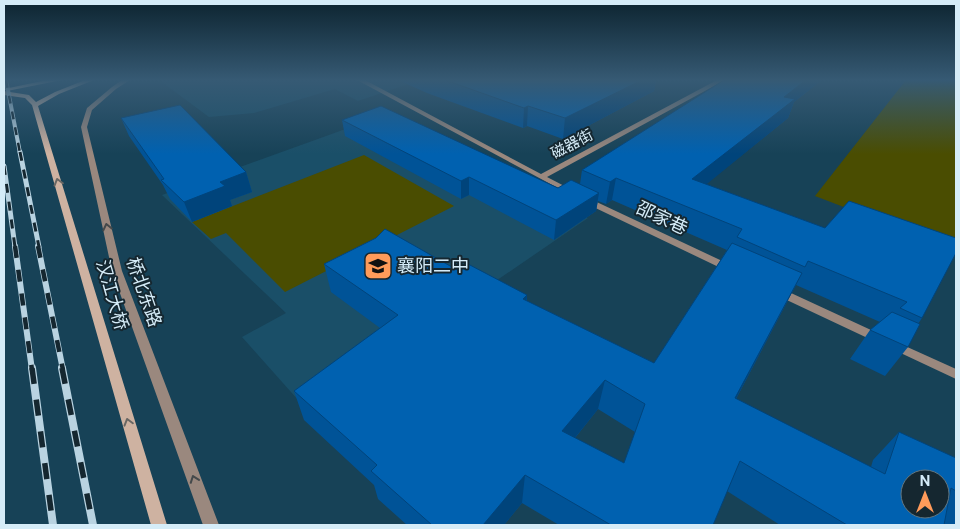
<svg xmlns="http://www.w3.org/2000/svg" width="960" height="529" font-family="'Public Sans','Noto Sans SC',sans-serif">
<rect width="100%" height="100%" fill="#174257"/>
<path fill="#1a4f68" d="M 159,80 L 420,80 L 358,101 L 335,89 L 254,113 L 209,117 Z
M 376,118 L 588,218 L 307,410 L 242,337 L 286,313 L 162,195 Z"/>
<path fill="#4a4d01" d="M 906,80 L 956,80 L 956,250 L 815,196 Z
M 364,155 L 454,206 L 285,292 L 226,233 L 211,239 L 192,222 Z"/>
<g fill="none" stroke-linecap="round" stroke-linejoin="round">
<path fill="#9a887e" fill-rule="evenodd" d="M 357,80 L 365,80 L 541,174 L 717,80 L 725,80 L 547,177 L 574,191 L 575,193 L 571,195 Z
M 586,197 L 735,267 L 736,269 L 731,272 L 727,271 L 583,202 L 582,200 Z
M 778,287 L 884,336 L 886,339 L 884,342 L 880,343 L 876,342 L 774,294 L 773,291 L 774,288 Z
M 894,341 L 956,369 L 956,379 L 890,348 L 888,345 L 890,342 Z"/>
<path fill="#9a887e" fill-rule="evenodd" d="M 122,80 L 130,80 L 116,89 L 92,110 L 87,127 L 122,271 L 219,525 L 203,525 L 112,271 L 81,127 L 87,108 L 112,87 Z"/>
<path fill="#ceb2a1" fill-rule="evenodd" d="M 47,80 L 62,80 L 7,91 L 4,89 Z
M 85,80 L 94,80 L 59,94 L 38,106 L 167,525 L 151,525 L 32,105 L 25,98 L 4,95 L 4,91 L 29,95 L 36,102 L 55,92 Z"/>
<defs>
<path id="rail-far3" d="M 6,80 L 20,153"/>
<path id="rail-far2" d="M 20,152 L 39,247
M 4,166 L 15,247"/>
<path id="rail-far1" d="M 15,246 L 32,370
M 38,246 L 63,370"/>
<path id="rail" d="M 32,368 L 53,525
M 62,368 L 93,525"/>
</defs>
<use href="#rail-far3" stroke="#b9d3e1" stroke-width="4"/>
<use href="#rail-far2" stroke="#b9d3e1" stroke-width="5"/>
<use href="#rail-far1" stroke="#b9d3e1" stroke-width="6"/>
<use href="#rail" stroke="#b9d3e1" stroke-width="8"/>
<use href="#rail-far3" stroke="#152730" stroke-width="2.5" stroke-dasharray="8" stroke-linecap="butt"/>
<use href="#rail-far2" stroke="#152730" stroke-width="3" stroke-dasharray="9" stroke-linecap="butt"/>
<use href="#rail-far1" stroke="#152730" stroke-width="4.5" stroke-dasharray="12" stroke-linecap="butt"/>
<use href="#rail" stroke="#152730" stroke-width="5.5" stroke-dasharray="16" stroke-linecap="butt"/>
</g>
<path fill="#005397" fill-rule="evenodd" d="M 398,80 L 656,80 L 654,91 L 563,139 L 527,126 L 523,128 L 427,93 Z
M 724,80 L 822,80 L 794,102 L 788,118 L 706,184 L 825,228 L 849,201 L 922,318 L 918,324 L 908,347 L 885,376 L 850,359 L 870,330 L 880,322 L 796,285 L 736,399 L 871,467 L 873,460 L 899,432 L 956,458 L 956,525 L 780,525 L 727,491 L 713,525 L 559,525 L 522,503 L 504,525 L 407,525 L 378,499 L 374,485 L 304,420 L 294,391 L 380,328 L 331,292 L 324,264 L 459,271 L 527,295 L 527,301 L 654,363 L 727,250 L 612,200 L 606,204 L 598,201 L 596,211 L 554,240 L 469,195 L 461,199 L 345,136 L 342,120 L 558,188 L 580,184 L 582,170 ZM 598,409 L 635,432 L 624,463 L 575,438 Z
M 121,118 L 246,172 L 252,192 L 230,200 L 232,206 L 192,222 L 170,199 L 163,185 L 129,136 Z"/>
<path fill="#00447b" d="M 642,80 L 656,80 L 654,91 L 563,139 L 565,118 Z
M 806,80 L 822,80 L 794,102 L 788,118 L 686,201 L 692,179 L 784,97 Z
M 528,106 L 527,126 L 523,128 L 524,108 Z
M 246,172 L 252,192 L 230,200 L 232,206 L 192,222 L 184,202 L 220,182 Z
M 469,177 L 469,195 L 461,199 L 461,181 Z
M 616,178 L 612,200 L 606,204 L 610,182 Z
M 599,193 L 596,211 L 554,240 L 556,220 Z
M 802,273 L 787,301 L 721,427 L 735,398 Z
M 527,295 L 525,323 L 523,299 Z
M 605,380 L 598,409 L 557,460 L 562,431 Z
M 525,475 L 522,503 L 504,525 L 483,525 Z"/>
<path fill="#0061b0" stroke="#00447b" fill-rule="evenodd" d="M 445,80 L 642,80 L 565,118 L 528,106 L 524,108 Z
M 724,80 L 806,80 L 784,97 L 795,99 L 692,179 L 825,228 L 849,201 L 956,238 L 956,253 L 922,318 L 900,308 L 907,302 L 808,261 L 805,267 L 737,237 L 742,229 L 616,178 L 610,182 L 582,170 Z
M 180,105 L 246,172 L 220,182 L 225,186 L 184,202 L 161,180 L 164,179 L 121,118 Z
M 381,106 L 558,188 L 571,180 L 599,193 L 556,220 L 469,177 L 461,181 L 342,120 Z
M 385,229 L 459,271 L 468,264 L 527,295 L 523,299 L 654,363 L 732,243 L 802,273 L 735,398 L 885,474 L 899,432 L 956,458 L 956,491 L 951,488 L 944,525 L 847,525 L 740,461 L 713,525 L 611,525 L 525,475 L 483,525 L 432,525 L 371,471 L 377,465 L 294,391 L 398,315 L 324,264 L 376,238 ZM 605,380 L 645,404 L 624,463 L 562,431 ZM 910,479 L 940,479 L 940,509 L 910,509 Z
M 892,312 L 920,324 L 908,347 L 870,330 Z"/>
<defs><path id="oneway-chevron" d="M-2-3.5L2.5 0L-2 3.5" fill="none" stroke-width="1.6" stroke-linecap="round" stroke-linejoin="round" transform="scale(1.25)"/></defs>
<g stroke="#686663">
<use href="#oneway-chevron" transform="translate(58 182) rotate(-106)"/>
<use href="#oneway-chevron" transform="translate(128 422) rotate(-106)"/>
</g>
<g stroke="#44494b">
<use href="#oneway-chevron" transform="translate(107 227) rotate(-103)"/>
<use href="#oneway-chevron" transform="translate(194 479) rotate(-110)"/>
</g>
<linearGradient id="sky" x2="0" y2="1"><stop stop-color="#0d2430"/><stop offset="0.52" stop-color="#365a74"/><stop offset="1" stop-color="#365a74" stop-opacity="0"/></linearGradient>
<rect width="960" height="154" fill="url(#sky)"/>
<defs>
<symbol id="school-square" viewBox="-11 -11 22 22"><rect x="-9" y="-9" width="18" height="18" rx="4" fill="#ff9b5a" stroke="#152730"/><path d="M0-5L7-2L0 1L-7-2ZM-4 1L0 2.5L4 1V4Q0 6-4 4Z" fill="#111"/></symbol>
</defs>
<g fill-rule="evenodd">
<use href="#school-square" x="362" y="250" width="32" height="32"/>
</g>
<g text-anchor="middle" stroke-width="4" stroke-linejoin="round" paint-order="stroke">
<g font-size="15" fill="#d5ecf8" stroke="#152730">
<text transform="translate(572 144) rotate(-28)" y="5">磁器街</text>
</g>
<g font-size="18" fill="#d5ecf8" stroke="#152730">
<text transform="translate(662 218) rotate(25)" y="6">邵家巷</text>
<text transform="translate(144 292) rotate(71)" y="6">桥北东路</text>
<text transform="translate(112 295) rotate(74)" y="6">汉江大桥</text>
</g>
<g font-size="18" fill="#d5ecf8" stroke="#152730" text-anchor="start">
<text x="397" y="272">襄阳二中</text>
</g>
</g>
<rect width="960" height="529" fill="none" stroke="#d5ecf8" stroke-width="10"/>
<g transform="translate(925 494)"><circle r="24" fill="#152730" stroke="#627680"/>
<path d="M0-4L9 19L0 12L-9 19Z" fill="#ff9b5a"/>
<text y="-8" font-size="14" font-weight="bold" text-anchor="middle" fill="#d5ecf8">N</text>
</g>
</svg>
